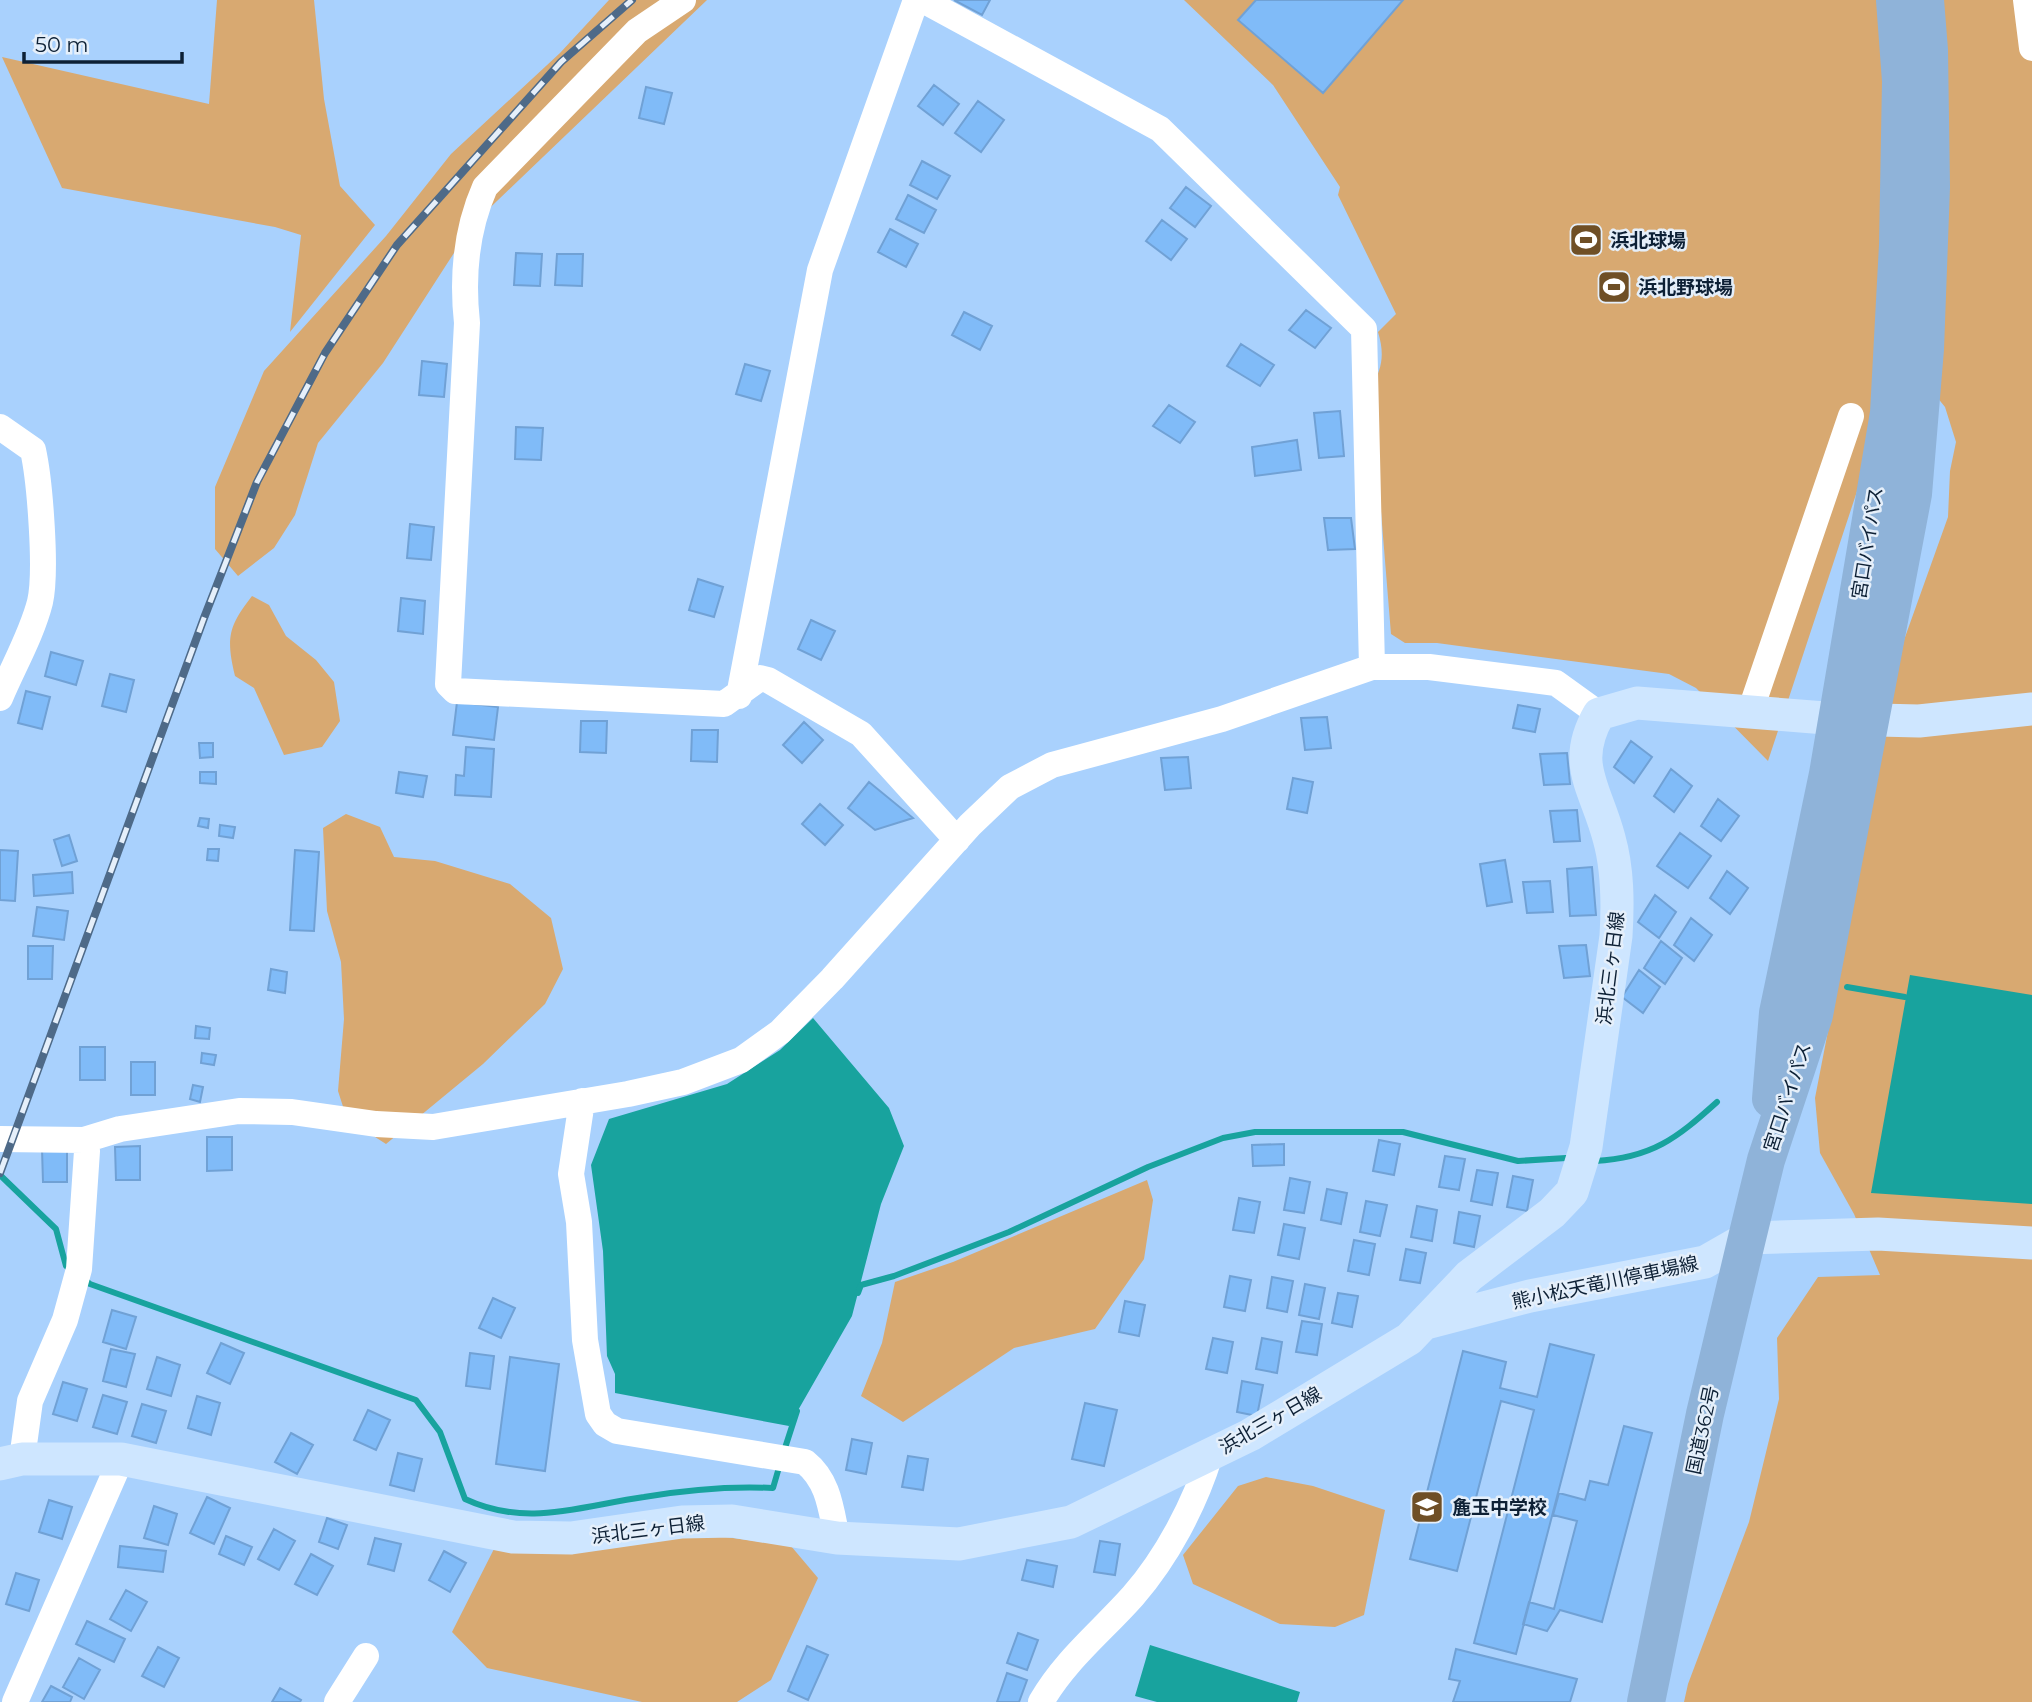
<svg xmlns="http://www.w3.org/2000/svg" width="2032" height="1702" font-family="Montserrat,'Noto Sans JP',sans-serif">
<rect width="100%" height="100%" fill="#a9d1fd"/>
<path fill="#d8a971" d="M 217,0 L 314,0 L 324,99 L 340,186 L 375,225 L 290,332 L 301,235 L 275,227 L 62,188 L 2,57 L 209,104 Z
M 609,0 L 707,0 L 472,225 L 383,363 L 318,443 L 295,515 L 274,548 L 238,576 L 215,549 L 215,487 L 264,371 L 386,236 L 451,154 L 560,53 Z
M 1184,0 L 2022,0 L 2032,58 L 2032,1702 L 1684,1702 L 1688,1684 L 1749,1522 L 1779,1399 L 1777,1338 L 1818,1277 L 1880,1275 L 1854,1214 L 1820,1153 L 1815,1098 L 1904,640 L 1948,517 L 1950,471 L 1956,442 L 1945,407 L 1920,376 L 1866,464 L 1768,761 L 1696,688 L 1669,674 L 1437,643 L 1405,643 L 1391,634 L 1371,389 C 1382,368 1385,355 1378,332 L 1396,314 L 1338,195 L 1340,187 L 1273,85 Z
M 252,596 L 269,605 L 286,636 L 316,660 L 334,682 L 340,721 L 322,747 L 284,755 L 254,688 L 235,676 C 226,638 228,627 252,596 Z
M 346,814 L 380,827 L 394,857 L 435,861 L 510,884 L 551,918 L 563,969 L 545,1004 L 483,1064 L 386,1144 L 347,1119 L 338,1091 L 344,1019 L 341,962 L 327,911 L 323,828 Z
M 1147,1180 L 1153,1200 L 1144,1259 L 1095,1329 L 1014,1348 L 903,1422 L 861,1396 L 882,1343 L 895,1282 L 953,1262 Z
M 1266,1477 L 1313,1486 L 1385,1510 L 1364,1615 L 1335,1627 L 1280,1624 L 1193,1584 L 1183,1555 L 1238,1486 Z
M 651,1527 L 791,1546 L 818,1578 L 771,1680 L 737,1702 L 642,1702 L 487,1668 L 452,1632 L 496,1545 Z"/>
<path fill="#18a39e" d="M 1910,975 L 2032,995 L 2032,1204 L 1871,1193 Z
M 813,1018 L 889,1108 L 904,1146 L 881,1204 L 852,1316 L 789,1426 L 615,1393 L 615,1374 L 607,1356 L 603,1251 L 591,1165 L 609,1119 L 727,1084 L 780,1050 Z
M 1150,1645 L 1300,1692 L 1297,1702 L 1157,1702 L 1135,1696 Z"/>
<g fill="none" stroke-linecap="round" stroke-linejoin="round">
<path stroke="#18a39e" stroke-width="6" d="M 1847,987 L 1905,997
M 1595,1161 C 1652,1158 1677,1138 1717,1102
M 0,1175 L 56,1229 L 66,1266 L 71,1270
M 82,1278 L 90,1284 L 416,1400 L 440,1432 L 465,1499 C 527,1528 580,1506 644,1497 C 685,1490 731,1486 773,1488 L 780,1464
M 858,1293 L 861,1285 L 894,1276 L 1009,1232 L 1148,1167 L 1223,1138 L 1255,1132 L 1403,1132 L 1518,1161 L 1566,1158
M 784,1451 L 797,1411"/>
</g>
<path fill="#80bbf8" stroke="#70a1d5" stroke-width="2" d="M 954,0 L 990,0 L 982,15 Z
M 1256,0 L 1403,0 L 1323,93 L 1238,20 Z
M 934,85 L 959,104 L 943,125 L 918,106 Z
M 646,87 L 672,93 L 664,124 L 639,118 Z
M 978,101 L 1004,120 L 981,152 L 955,133 Z
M 922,161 L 950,176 L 937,199 L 910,185 Z
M 1186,187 L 1211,206 L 1195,227 L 1170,208 Z
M 908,195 L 936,210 L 924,233 L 896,219 Z
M 1162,220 L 1187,239 L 1171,260 L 1146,241 Z
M 890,229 L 918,244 L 906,267 L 878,252 Z
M 516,253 L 542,254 L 540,286 L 514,285 Z
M 557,254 L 583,254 L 582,286 L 555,285 Z
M 1306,310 L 1331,328 L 1315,348 L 1289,330 Z
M 964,312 L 992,326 L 980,350 L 952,335 Z
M 1241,344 L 1274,365 L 1260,386 L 1227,366 Z
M 422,361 L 447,364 L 444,397 L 419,395 Z
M 745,364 L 770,371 L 761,401 L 736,394 Z
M 1169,405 L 1195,422 L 1180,443 L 1153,426 Z
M 1340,411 L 1344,456 L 1319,458 L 1314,413 Z
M 516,427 L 543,428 L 541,460 L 515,459 Z
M 1297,440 L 1301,470 L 1255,476 L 1252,447 Z
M 1324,518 L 1351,518 L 1355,549 L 1328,550 Z
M 410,524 L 434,527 L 431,560 L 407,558 Z
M 698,579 L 723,587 L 714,617 L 689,610 Z
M 401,598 L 425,601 L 423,634 L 398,631 Z
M 811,620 L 835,631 L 821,660 L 798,649 Z
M 51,652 L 83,661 L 76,685 L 45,676 Z
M 110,674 L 134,680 L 126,712 L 102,706 Z
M 26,691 L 50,697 L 42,729 L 18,723 Z
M 457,702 L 498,707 L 494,740 L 453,735 Z
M 1518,705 L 1540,709 L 1535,732 L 1513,728 Z
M 1327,717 L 1331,748 L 1305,750 L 1301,718 Z
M 581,721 L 607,721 L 606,753 L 580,752 Z
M 804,722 L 823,740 L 802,763 L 783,745 Z
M 692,730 L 718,730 L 717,762 L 691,761 Z
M 1631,741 L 1652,757 L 1634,783 L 1614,767 Z
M 199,743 L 213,743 L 213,757 L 200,758 Z
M 466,747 L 494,749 L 491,797 L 455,795 L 456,775 L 464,776 Z
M 1567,753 L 1570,784 L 1544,785 L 1540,754 Z
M 1188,757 L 1191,788 L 1165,790 L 1161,758 Z
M 1671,769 L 1692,786 L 1674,812 L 1654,796 Z
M 200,772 L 216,772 L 216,784 L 200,783 Z
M 399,772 L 427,776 L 423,797 L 396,793 Z
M 1293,778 L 1313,782 L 1307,813 L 1287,809 Z
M 869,782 L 913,818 L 875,830 L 848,808 Z
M 1718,799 L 1739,816 L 1721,841 L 1701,826 Z
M 820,804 L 843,825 L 825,845 L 802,824 Z
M 1577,810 L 1580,841 L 1554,842 L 1550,811 Z
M 200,818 L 209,819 L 208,828 L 198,826 Z
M 220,825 L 235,827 L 233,838 L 219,836 Z
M 1680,833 L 1711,856 L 1688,888 L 1657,866 Z
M 69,835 L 77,861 L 62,866 L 54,840 Z
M 208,849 L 219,849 L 218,861 L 207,860 Z
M 0,850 L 18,851 L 15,901 L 0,900 Z
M 295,850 L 319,852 L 314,931 L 290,930 Z
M 1505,860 L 1512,902 L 1487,906 L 1480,864 Z
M 1592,867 L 1596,915 L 1570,916 L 1567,869 Z
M 1727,871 L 1748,888 L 1730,914 L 1710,898 Z
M 72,872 L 73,893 L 34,896 L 33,875 Z
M 1550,881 L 1553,912 L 1527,913 L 1523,882 Z
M 1655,895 L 1676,912 L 1659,938 L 1638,922 Z
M 37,907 L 68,911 L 64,940 L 33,936 Z
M 1691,918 L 1712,935 L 1694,961 L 1674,945 Z
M 1661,941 L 1682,958 L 1665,984 L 1644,968 Z
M 1586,945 L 1590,976 L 1564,978 L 1559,946 Z
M 28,946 L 53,946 L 52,979 L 28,979 Z
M 271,969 L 287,972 L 285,993 L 268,990 Z
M 1639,970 L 1660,987 L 1643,1013 L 1622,997 Z
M 196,1026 L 210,1028 L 209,1039 L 195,1038 Z
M 80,1047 L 105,1047 L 105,1080 L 80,1080 Z
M 202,1053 L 216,1055 L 214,1065 L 201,1063 Z
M 131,1062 L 155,1062 L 155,1095 L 131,1095 Z
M 193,1085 L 203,1087 L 200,1102 L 190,1099 Z
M 207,1137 L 232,1137 L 232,1170 L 207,1171 Z
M 1379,1140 L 1400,1144 L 1394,1175 L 1373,1171 Z
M 1284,1144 L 1284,1165 L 1253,1166 L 1252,1145 Z
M 140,1146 L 140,1180 L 116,1180 L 115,1147 Z
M 42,1149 L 67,1149 L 67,1182 L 43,1182 Z
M 1445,1156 L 1465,1159 L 1459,1190 L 1439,1187 Z
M 1477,1170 L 1498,1173 L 1492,1205 L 1471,1201 Z
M 1513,1176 L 1533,1180 L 1527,1211 L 1507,1207 Z
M 1290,1178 L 1310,1182 L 1304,1213 L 1284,1210 Z
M 1327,1189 L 1347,1193 L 1341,1224 L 1321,1220 Z
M 1239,1198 L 1260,1202 L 1254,1233 L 1233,1230 Z
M 1366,1201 L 1387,1205 L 1380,1236 L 1360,1232 Z
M 1417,1206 L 1437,1210 L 1432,1241 L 1411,1237 Z
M 1459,1212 L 1480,1216 L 1474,1247 L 1454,1243 Z
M 1284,1224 L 1305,1228 L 1299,1259 L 1278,1255 Z
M 1354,1240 L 1375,1244 L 1369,1275 L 1348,1271 Z
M 1406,1249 L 1426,1253 L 1420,1283 L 1400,1280 Z
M 1230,1276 L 1251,1280 L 1245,1311 L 1224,1307 Z
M 1272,1277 L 1293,1281 L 1287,1312 L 1267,1308 Z
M 1305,1284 L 1325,1288 L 1319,1319 L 1299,1315 Z
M 1338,1293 L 1358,1296 L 1352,1327 L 1332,1323 Z
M 493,1298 L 515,1308 L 501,1338 L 479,1328 Z
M 1125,1301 L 1145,1305 L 1139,1336 L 1119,1332 Z
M 112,1310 L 136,1317 L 126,1349 L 103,1342 Z
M 1302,1321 L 1322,1324 L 1317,1355 L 1296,1352 Z
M 1213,1338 L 1233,1342 L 1227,1373 L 1206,1369 Z
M 1262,1338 L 1282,1342 L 1277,1373 L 1256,1369 Z
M 221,1343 L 244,1353 L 230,1384 L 207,1373 Z
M 1550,1344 L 1594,1355 L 1516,1654 L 1474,1643 L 1534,1410 L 1501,1401 L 1457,1571 L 1410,1559 L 1463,1351 L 1506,1362 L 1500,1388 L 1537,1397 Z
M 111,1349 L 135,1354 L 126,1387 L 103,1381 Z
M 470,1353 L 494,1356 L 490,1389 L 466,1386 Z
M 157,1357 L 180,1365 L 171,1396 L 147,1389 Z
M 510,1357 L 559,1364 L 545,1471 L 496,1464 Z
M 1242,1381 L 1263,1385 L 1257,1416 L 1237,1412 Z
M 63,1382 L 87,1389 L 77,1421 L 53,1414 Z
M 103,1395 L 127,1402 L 117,1434 L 93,1427 Z
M 197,1396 L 220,1403 L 211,1435 L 188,1428 Z
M 1085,1403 L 1117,1410 L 1104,1466 L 1072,1459 Z
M 142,1404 L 166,1411 L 156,1443 L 132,1436 Z
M 368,1410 L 390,1420 L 376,1450 L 354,1440 Z
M 1624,1426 L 1652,1433 L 1602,1622 L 1560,1610 L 1547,1631 L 1523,1624 L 1529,1602 L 1554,1609 L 1577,1521 L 1553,1515 L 1559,1493 L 1585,1500 L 1590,1481 L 1608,1485 Z
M 291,1433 L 313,1445 L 297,1474 L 275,1462 Z
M 852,1439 L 872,1443 L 866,1474 L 846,1470 Z
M 398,1453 L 422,1459 L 414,1491 L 390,1485 Z
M 908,1456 L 928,1459 L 923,1490 L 902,1487 Z
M 207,1497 L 230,1508 L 214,1544 L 190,1533 Z
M 49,1500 L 72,1507 L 62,1539 L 39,1532 Z
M 154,1506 L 177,1514 L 168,1545 L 144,1538 Z
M 327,1518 L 347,1525 L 338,1549 L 319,1542 Z
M 274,1529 L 295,1541 L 279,1570 L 258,1559 Z
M 226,1536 L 252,1547 L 244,1565 L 219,1554 Z
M 375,1538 L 401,1544 L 394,1571 L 368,1564 Z
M 1100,1541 L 1120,1544 L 1115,1575 L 1094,1572 Z
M 120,1546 L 166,1551 L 163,1572 L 118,1567 Z
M 444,1551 L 466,1563 L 450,1592 L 429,1580 Z
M 311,1554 L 333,1566 L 317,1595 L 295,1584 Z
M 1027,1560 L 1057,1566 L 1053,1587 L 1022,1580 Z
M 16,1573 L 39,1580 L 29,1611 L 6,1604 Z
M 126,1590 L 147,1602 L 131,1631 L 110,1619 Z
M 87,1621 L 125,1639 L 114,1662 L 76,1644 Z
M 1018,1633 L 1038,1640 L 1027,1670 L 1007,1663 Z
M 807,1646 L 828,1655 L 808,1700 L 788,1691 Z
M 158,1647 L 179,1658 L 164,1687 L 142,1676 Z
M 1456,1649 L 1577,1679 L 1570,1702 L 1453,1702 L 1460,1681 L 1449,1679 Z
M 79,1658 L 100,1670 L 84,1699 L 63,1687 Z
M 1007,1673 L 1027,1680 L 1019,1702 L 997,1702 Z
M 51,1686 L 72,1697 L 70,1702 L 42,1702 Z
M 280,1688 L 301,1700 L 300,1702 L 272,1702 Z"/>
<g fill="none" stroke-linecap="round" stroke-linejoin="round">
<path stroke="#fff" stroke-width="26" d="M 683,0 L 637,31 L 485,187 C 466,230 462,277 467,323 L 448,684 L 455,691 L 724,704 L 760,678 L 768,680 L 861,734 L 957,840
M 923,0 L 1160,129 L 1364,329 L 1372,667
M 2026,0 L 2032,48
M 0,427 L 33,450 C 40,482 47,572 40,602 C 32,634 13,667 0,698
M 739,696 L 820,270 L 916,0
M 1750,712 L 1851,416
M 582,1101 L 571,1174 L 579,1222 L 585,1340 L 598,1414 L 605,1424 L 617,1431 L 805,1462 C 829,1481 831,1510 837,1538
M 0,1139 L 84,1140 L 120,1129 L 239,1111 L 292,1112 L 376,1124 L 433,1127 L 628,1094 L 683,1082 L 741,1060 L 780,1032 L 832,979 L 970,825 L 1010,787 L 1052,765 L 1222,719 L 1372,667 L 1429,667 L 1556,683 L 1599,714
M 22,1459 L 30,1401 L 65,1320 L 79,1269 L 87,1151 L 84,1140
M 15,1702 L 121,1459
M 337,1702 L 366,1656
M 1041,1702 C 1065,1660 1101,1632 1133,1596 C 1167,1557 1195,1504 1210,1455"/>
<path stroke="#cee6ff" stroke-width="33" d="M 1426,1323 L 1530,1296 L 1705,1262 L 1747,1238 L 1878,1234 L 2032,1243
M 0,1464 L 22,1459 L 121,1459 L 513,1537 L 571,1538 L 682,1522 L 732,1521 L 837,1538 L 959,1544 L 1071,1522 L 1250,1435 L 1409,1339 L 1469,1276 L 1552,1213 L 1572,1192 L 1586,1147 L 1616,936 C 1618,903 1618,870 1609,838 C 1596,788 1570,764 1599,714 L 1637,703 L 1838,719 L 1919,721 L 2032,709"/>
<path stroke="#8fb3d9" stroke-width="38" d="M 1771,1099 L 1778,1013 L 1828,774 L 1889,413 L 1898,245 L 1901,81 L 1895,0
M 1646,1702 L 1705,1414 L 1747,1238 L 1766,1160 L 1814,1015 L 1913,494 L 1925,349 L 1931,187 L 1929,50 L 1925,0"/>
<defs>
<path id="rail" d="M 0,1173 L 204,618 L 257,482 L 325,353 L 397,245 L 561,62 L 632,0"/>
</defs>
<use href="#rail" stroke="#4e6a88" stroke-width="8"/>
<use href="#rail" stroke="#e5effa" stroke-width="5" stroke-dasharray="16" stroke-linecap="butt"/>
</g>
<defs>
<symbol id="stadium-square" viewBox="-11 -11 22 22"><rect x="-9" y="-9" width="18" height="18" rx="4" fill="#6f4f26" stroke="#e5effa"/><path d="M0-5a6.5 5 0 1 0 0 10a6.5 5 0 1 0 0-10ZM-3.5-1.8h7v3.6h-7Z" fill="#fff"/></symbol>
<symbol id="school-square" viewBox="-11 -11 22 22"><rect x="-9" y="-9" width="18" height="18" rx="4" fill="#6f4f26" stroke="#e5effa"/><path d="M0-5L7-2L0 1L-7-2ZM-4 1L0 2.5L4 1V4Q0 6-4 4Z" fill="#fff"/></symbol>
</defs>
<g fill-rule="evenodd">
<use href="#stadium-square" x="1567" y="221" width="38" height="38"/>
<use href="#stadium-square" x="1595" y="268" width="38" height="38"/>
<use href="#school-square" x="1408" y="1488" width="38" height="38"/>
</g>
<g text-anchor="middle" stroke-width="5" stroke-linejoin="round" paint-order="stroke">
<g font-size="19" font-weight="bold" fill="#0d2035" stroke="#e5effa" text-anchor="start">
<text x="1610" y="247">浜北球場</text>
<text x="1638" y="294">浜北野球場</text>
<text x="1452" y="1514">麁玉中学校</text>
</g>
<g font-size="19" fill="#0d2035" stroke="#e5effa">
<text transform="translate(1867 543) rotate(-81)" y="7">宮口バイパス</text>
<text transform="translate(1610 968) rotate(-83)" y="7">浜北三ヶ日線</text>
<text transform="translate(1787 1097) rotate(-72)" y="7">宮口バイパス</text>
<text transform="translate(1605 1282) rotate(-12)" y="7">熊小松天竜川停車場線</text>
<text transform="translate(1270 1420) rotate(-30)" y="7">浜北三ヶ日線</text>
<text transform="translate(1702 1430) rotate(-78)" y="7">国道362号</text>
<text transform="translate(648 1529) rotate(-7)" y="7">浜北三ヶ日線</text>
</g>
</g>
<path d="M24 52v10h158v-10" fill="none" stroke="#0d2035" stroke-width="3.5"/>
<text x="35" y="52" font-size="21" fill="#0d2035" stroke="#e5effa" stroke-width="5" paint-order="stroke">50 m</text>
</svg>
